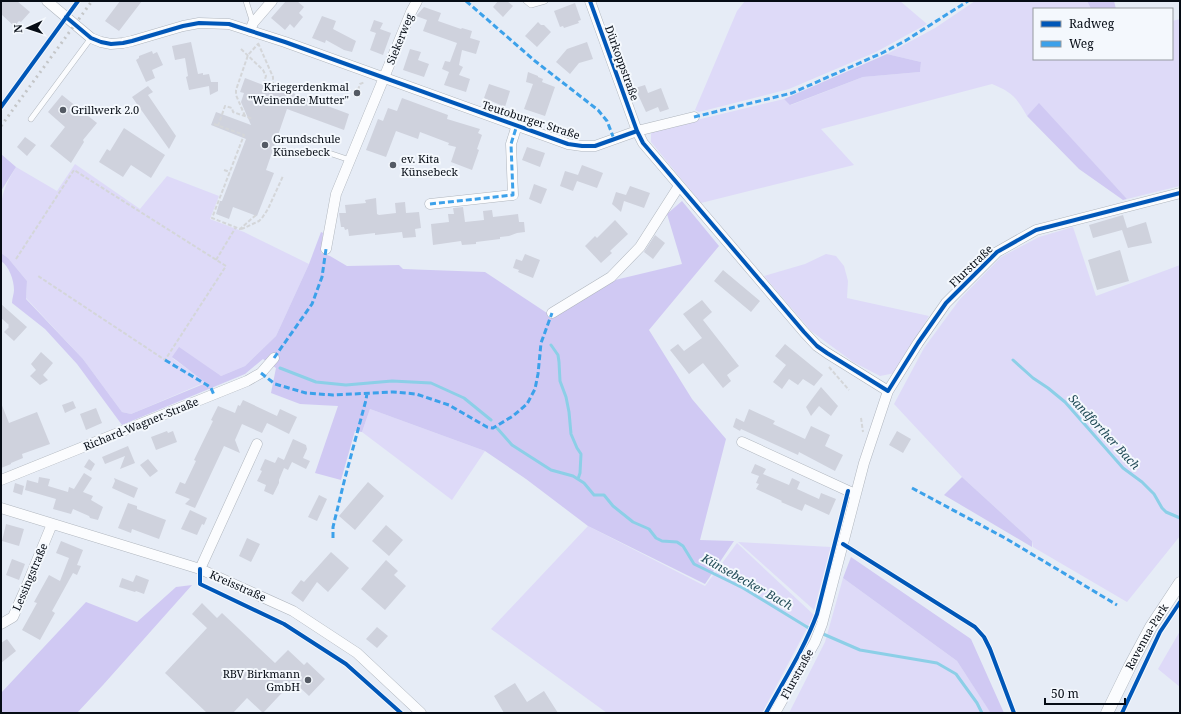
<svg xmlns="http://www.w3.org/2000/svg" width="1181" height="714" font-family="'Noto Serif',serif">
<rect width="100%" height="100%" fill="#e6ecf6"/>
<path fill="#dedaf8" d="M 745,1 L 900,1 L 927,24 L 876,52 L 789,89 L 699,112 L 695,110 L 737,11 Z
M 975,1 L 1087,1 L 1091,9 L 1034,9 L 1034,59 L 1172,59 L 1172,21 L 1180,19 L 1180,186 L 1127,199 L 1039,104 L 1027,116 C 1017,98 1012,92 992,84 L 821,129 L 854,165 L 701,203 L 651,142 L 651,131 L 784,99 L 791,105 L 863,77 L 920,72 L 921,62 L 887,54 L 935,28 Z
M 75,164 L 140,209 L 167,176 L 219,196 L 210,219 L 244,232 L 309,264 L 276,336 L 245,366 L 221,376 L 172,358 L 206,382 L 131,414 L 122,412 L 83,359 L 26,298 L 27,281 L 8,258 L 1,253 L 1,211 L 2,208 C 0,194 9,179 16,167 L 57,191 Z
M 1073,227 L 1096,296 L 1164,271 L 1180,265 L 1180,536 L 1127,602 L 1033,547 L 1032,541 L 962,477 L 894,404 L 924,348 L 960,299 L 1001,257 L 1039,237 Z
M 826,254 L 836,256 L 844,266 L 848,281 L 847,298 L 929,316 L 895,373 L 880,376 L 853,362 L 811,331 L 764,276 L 805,264 Z
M 370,409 L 485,451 L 452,500 L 362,432 Z
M 588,526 L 705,586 L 737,543 L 814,615 L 762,713 L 607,713 L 491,629 Z
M 738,542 L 831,547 L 814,610 Z
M 843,578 L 957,661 L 991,713 L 789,713 L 825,642 Z
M 1180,631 L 1180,687 L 1158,669 Z"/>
<path fill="#d0c9f3" d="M 1087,1 L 1114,1 L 1116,9 L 1091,9 Z
M 887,54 L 921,62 L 920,72 L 863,77 L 790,105 L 784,99 Z
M 1039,103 L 1127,199 L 1123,200 L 1079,169 L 1027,116 Z
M 1,154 L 16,167 L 1,191 Z
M 682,201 L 719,246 L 649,330 L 692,399 L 726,439 L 700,540 L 734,541 L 705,584 L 588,526 L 526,479 L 485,451 L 370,409 L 362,432 L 355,431 L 341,480 L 315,473 L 338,406 L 300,404 L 271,393 L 276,368 L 263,359 L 245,374 L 122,425 L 77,364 L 45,329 L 12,303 C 12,298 14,294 14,290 C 14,280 9,266 1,261 L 1,253 L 8,258 L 27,281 L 26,299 L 83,359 L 122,412 L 131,414 L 206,383 L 172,357 L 179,347 L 221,376 L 245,366 L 276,336 L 309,264 L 321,232 L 323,233 L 321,253 L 330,256 L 347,266 L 399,265 L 403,269 L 485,272 L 553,317 L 615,280 L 682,264 L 667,214 Z
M 962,477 L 1032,541 L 1032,547 L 944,495 Z
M 851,557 L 971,639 L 1004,713 L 991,713 L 990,712 L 957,661 L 843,578 Z
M 192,585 L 103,685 L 77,713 L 1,713 L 1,693 L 86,602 L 137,622 L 176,587 Z"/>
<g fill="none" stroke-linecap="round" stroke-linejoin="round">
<path stroke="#8ccfe7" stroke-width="3" d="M 551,345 L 558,355 L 559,362 L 560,381 L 566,397 L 569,412 L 571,434 L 577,448 L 581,454 L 580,473 L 578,479
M 1013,360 L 1033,378 L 1048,388 L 1065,402 L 1123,468 L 1142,482 L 1154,494 L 1162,508 L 1166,512 L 1180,518
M 280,368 L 316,382 L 346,385 L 392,381 L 431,383 L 464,398 L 491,420
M 497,428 L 512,445 L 551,470 L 573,476 L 584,483 L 594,495 L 604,495 L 613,506 L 633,522 L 649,529 L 656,538 L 662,541 L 677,542 L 683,546 L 694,564 L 743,588 L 807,627 L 860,650 L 937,663 L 956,674 L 977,703 L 982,713"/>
</g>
<path fill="#cfd2dd" d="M 1,1 L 17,1 L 30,12 L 21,22 L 19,21 L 14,26 L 1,14 Z
M 120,1 L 142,1 L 119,31 L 105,21 Z
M 286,1 L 297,1 L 304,7 L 299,13 L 303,17 L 294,28 L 290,24 L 285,30 L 271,18 Z
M 498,1 L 507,1 L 513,6 L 503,17 L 493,7 Z
M 575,3 L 581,20 L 578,21 L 579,23 L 564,28 L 563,26 L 560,27 L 554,11 Z
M 424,7 L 441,13 L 438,21 L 461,29 L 462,28 L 472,31 L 470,38 L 480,41 L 476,54 L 462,50 L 459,65 L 463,67 L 459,75 L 470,79 L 466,92 L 444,85 L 449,72 L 442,69 L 445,61 L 450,62 L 457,43 L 423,31 L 427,20 L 416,16 Z
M 322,16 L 336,21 L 333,29 L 356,41 L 352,52 L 344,50 L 326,40 L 325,43 L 312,38 Z
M 374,20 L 383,23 L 380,29 L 391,33 L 383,55 L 370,50 L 376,33 L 370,31 Z
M 538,22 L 541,25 L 544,25 L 551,32 L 537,47 L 525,36 Z
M 191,42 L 198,74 L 203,73 L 203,75 L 209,74 L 211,82 L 218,82 L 218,91 L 210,95 L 209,86 L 189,90 L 186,77 L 188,76 L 185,58 L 175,60 L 172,46 Z
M 587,42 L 593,59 L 579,63 L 570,74 L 556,62 L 567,49 Z
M 410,49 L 421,52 L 418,60 L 429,64 L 424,77 L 403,70 Z
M 152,51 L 153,54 L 157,52 L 163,65 L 152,70 L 155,78 L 146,82 L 136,60 L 139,58 L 139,56 Z
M 528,72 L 538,76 L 538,77 L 543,79 L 542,82 L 555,87 L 545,116 L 524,109 L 533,84 L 526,82 Z
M 245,78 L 266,86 L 266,83 L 349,114 L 344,130 L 287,109 L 266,170 L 274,173 L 257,216 L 233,207 L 229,219 L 216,214 L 220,201 L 222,201 L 246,139 L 211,125 L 216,112 L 251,125 L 241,102 L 244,93 L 240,92 Z
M 489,84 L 510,91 L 505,107 L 484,98 Z
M 645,85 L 648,93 L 661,88 L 669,109 L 660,112 L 658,107 L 646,112 L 635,88 Z
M 148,86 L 153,92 L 148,95 L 176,136 L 169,149 L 132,97 Z
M 62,95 L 97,123 L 83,140 L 84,142 L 71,163 L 50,146 L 65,127 L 48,112 Z
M 402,98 L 448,115 L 447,119 L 480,129 L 478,133 L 482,135 L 477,149 L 479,150 L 472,170 L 451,162 L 456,147 L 448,145 L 449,143 L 420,132 L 418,139 L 396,131 L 386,157 L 366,150 L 378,119 L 383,121 L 388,108 L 397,111 Z
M 124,128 L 165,155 L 151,178 L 131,165 L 123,177 L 99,162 L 107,149 L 110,151 Z
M 25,137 L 36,145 L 27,156 L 17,147 Z
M 527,147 L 545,153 L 540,167 L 522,160 Z
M 582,165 L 603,173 L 597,188 L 577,181 L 573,191 L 560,186 L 565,171 L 578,175 Z
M 534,184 L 547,189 L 541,204 L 529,199 Z
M 630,186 L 650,193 L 644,208 L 624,201 L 621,212 L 612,204 L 616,192 L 626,195 Z
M 376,198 L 377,214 L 379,215 L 396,213 L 395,203 L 405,202 L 406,213 L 419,212 L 421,228 L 415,229 L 416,237 L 403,238 L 402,232 L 375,235 L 375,233 L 349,236 L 348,229 L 345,230 L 344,227 L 341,227 L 339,213 L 346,213 L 345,205 L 366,203 L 365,200 Z
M 463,207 L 465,222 L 484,220 L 483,211 L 492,210 L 493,217 L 518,214 L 519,222 L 524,222 L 525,232 L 517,233 L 509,236 L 500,237 L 500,239 L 476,242 L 476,244 L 462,245 L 461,241 L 433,245 L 431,224 L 449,222 L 448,214 L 454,214 L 453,208 Z
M 1123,215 L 1127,228 L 1146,222 L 1152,243 L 1128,248 L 1122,230 L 1093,238 L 1089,225 Z
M 615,220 L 628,234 L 610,251 L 612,253 L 601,263 L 585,246 L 595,236 L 597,238 Z
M 655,235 L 665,243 L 653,259 L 644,252 Z
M 1120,250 L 1129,281 L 1097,290 L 1088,260 Z
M 525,254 L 540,260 L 533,278 L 518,272 L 519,270 L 513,268 L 516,259 L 522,261 Z
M 723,270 L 760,301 L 751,312 L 714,281 Z
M 702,300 L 712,312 L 703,320 L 739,366 L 727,375 L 731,381 L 723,388 L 703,363 L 689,374 L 670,350 L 678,344 L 684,351 L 702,338 L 683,314 Z
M 1,304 L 27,327 L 14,341 L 4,332 L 9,327 L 8,326 L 9,325 L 1,318 Z
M 785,344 L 823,375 L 814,386 L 803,379 L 798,385 L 789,379 L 782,389 L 773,382 L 786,365 L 775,356 Z
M 41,352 L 53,363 L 43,375 L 48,380 L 40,385 L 30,376 L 36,370 L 31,364 Z
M 821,387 L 838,406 L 831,416 L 819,406 L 811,416 L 806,407 Z
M 243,400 L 277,416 L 280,409 L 297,417 L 289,434 L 267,423 L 262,433 L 242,424 L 235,440 L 240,453 L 224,446 L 195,508 L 185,504 L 190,499 L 175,493 L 180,482 L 185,484 L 196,461 L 194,460 L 213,421 L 211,420 L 218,406 L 235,413 L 238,405 L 240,406 Z
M 73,401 L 76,408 L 65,413 L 62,405 Z
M 1,403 L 9,423 L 37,412 L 50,444 L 22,454 L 23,458 L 11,463 L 11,464 L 1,468 Z
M 96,408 L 102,423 L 86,430 L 80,414 Z
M 749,409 L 775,421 L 773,424 L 805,439 L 811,426 L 830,435 L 825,446 L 843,455 L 835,471 L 799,452 L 798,455 L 741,429 L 740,431 L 733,427 L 736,418 L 744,422 Z
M 167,431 L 168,433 L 173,431 L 177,442 L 156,450 L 151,437 Z
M 897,431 L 911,439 L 903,453 L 889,445 Z
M 293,439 L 306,445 L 307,449 L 303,458 L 310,461 L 306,469 L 292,462 L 288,470 L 284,468 L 279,480 L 279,483 L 273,495 L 264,491 L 266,485 L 257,481 L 262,471 L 260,470 L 265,459 L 275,463 L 278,457 L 284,460 Z
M 128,446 L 135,463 L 120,469 L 125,456 L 105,464 L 102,457 Z
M 89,459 L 95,464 L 91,471 L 84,467 Z
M 148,459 L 158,471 L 150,477 L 140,465 Z
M 755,464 L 766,469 L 763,474 L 789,485 L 792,478 L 800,482 L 797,489 L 819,499 L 821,493 L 836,499 L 829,515 L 805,504 L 802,511 L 781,502 L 782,501 L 756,489 L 759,484 L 756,483 L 759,476 L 751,473 Z
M 84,473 L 92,478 L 83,492 L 93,496 L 91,500 L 103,507 L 98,520 L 90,518 L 89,516 L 73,509 L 71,514 L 53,509 L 56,499 L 25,490 L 27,480 L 38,483 L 39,477 L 50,479 L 48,486 L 68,492 L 69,487 L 74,489 Z
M 114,478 L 138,488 L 134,498 L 112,488 L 115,481 Z
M 368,482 L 384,496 L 355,530 L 339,516 Z
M 15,483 L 24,486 L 22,495 L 13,492 Z
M 319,495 L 327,499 L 317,521 L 308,517 Z
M 128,503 L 137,506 L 137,509 L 166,520 L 159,539 L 132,529 L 131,533 L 118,528 Z
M 190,510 L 207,518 L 204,525 L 202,524 L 197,535 L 181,529 Z
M 6,524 L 24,529 L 19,546 L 2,541 Z
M 386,525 L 403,540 L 389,556 L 372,541 Z
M 247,538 L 260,544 L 251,562 L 239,556 Z
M 61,541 L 83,550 L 77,565 L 81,566 L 77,575 L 73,573 L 52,611 L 55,613 L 40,640 L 22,630 L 37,603 L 34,602 L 49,575 L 60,581 L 69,558 L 56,553 Z
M 331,552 L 349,568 L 328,592 L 317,582 L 303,602 L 291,593 L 301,580 L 304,582 Z
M 12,559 L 25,564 L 19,580 L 6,575 Z
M 386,560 L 398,571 L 394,575 L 406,586 L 385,610 L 361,589 Z
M 136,575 L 149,580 L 144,594 L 136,591 L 135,592 L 119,587 L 122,578 L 133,582 Z
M 202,603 L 217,618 L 222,613 L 275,663 L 288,650 L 304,665 L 307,662 L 325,679 L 309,696 L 293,681 L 263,713 L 247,698 L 233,713 L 207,713 L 165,673 L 207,628 L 192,614 Z
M 377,627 L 388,636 L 377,648 L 366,639 Z
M 7,639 L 16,651 L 1,663 L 1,643 Z
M 515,683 L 527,702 L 544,691 L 558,713 L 504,713 L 494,696 Z"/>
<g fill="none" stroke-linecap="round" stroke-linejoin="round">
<defs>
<path id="service" d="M 246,1 L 253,23
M 526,1 L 531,5 L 545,1
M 31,119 L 91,38
M 323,151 L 350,160"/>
<path id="minor" d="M 47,1 L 91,38 L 101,42 L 111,44 L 123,43 L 132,41 L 183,26 L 199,23 L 229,24 L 285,42 L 568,144 L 582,146 L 595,146 L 637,131 L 694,117
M 590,1 L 637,131 L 643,143 L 804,332 L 817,346 L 827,353 L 888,391
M 250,31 L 253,23 L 272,1
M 430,204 L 513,195 L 511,144 L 517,125
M 326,249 L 336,194 L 411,12 L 417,1
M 552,313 L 611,277 L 640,247 L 679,186
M 742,442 L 855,494
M 1,480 L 247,381 L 261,373 L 274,358
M 1,508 L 200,569 L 293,611 L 357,653 L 421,713
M 200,569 L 257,444
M 1,624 L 13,617 L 24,592 L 52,524
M 775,713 L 815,642 L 822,624 L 864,463 L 888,391 L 918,343 L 946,303 L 997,252 L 1036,230 L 1180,193"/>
<g id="tertiary">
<path id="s1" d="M 1107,713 L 1130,666 L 1151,627 L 1180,583"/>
</g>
</defs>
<use href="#service" stroke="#b0b6be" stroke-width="6"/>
<use href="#minor" stroke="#b0b6be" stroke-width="11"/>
<use href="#tertiary" stroke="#b0b6be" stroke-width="13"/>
<path stroke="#d4d6d9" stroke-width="2" stroke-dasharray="4 2" stroke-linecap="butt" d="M 258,43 L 273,77 L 273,86
M 241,49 L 263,70 L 266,76 L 263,85
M 358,90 L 360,84 L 365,82
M 245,116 L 236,95 L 236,90 L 248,55 L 258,44
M 214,124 L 244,135 L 212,218 L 240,229 L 256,215
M 218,126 L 225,106 L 232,108 L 233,112 L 253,119
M 224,170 L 230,172
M 241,229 L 244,228 L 259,221 L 262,218 L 268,209 L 283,176
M 16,259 L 74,170 L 226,266 L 165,360 L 38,276
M 216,260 L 236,227
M 829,367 L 849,390
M 861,418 L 863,432"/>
<use href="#service" stroke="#fbfcfe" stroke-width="5"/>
<use href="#minor" stroke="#fbfcfe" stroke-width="10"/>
<use href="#tertiary" stroke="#fbfcfe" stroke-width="12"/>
<path stroke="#c4c6c8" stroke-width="3" stroke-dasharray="2 4" stroke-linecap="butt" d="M 1,126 L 92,1"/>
<path stroke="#3ca1ea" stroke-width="3" stroke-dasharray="6 3" stroke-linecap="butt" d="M 466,1 L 535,61 L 598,110 L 607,121 L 614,139
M 694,117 L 792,93 L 882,53 L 905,41 L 968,1
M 430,204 L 513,195 L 511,144 L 517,125
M 274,358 L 312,304 L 322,277 L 326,249
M 165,360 L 207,385 L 211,388 L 214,395
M 261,373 L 275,384 L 306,393 L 333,395 L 393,392 L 416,394 L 449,405 L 487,427 L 493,428 L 513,416 L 527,404 L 535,389 L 538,374 L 541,343 L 552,313
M 912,488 L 1005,538 L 1117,605
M 333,538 L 333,527 L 345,478 L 366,400 L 367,393"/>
<defs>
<path id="cycleway" d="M 590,1 L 637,131 L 643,143 L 804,332 L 817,346 L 827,353 L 888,391 L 918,343 L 946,303 L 997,252 L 1036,230 L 1180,193
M 66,17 L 91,38 L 101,42 L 111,44 L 123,43 L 132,41 L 183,26 L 199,23 L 229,24 L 285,42 L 568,144 L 582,146 L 595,146 L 637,131
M 1,107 L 78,1
M 843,544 L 975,627 L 984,637 L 990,649 L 1014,713
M 200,569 L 200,584 L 284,624 L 346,664 L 401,713
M 766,713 C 784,680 804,649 817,614 L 848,491
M 1122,713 L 1160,632 L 1180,602"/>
</defs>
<use href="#cycleway" stroke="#f4f8fd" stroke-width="6"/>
<use href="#cycleway" stroke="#0057b8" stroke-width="4"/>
</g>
<g fill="#545a64" stroke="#f4f8fd" stroke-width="1.5">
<circle cx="357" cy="93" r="4"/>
<circle cx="63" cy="110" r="4"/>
<circle cx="265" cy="145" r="4"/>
<circle cx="393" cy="165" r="4"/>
<circle cx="308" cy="680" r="4"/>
</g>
<g text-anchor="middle" stroke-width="4" stroke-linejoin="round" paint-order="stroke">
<g font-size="11" fill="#060c15" stroke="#f4f8fd">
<text transform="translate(400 39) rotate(-68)" y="4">Siekerweg</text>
<text transform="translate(622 63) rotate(70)" y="4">Dürkoppstraße</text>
<text transform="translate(531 120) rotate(18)" y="4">Teutoburger Straße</text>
<text transform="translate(971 266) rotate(-44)" y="4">Flurstraße</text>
<text transform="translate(141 424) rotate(-22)" y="4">Richard-Wagner-Straße</text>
<text transform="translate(30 577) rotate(-67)" y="4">Lessingstraße</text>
<text transform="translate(238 586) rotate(24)" y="4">Kreisstraße</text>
<text dy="4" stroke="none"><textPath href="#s1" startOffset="86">Ravenna-Park</textPath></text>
<text transform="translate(797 674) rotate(-61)" y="4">Flurstraße</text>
</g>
<g font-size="11" fill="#060c15" stroke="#f4f8fd" text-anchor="start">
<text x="349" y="91" text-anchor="end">Kriegerdenkmal<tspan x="349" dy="13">"Weinende Mutter"</tspan></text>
<text x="71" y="114">Grillwerk 2.0</text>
<text x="273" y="143">Grundschule<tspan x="273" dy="13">Künsebeck</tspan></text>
<text x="401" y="163">ev. Kita<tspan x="401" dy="13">Künsebeck</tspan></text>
<text x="300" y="678" text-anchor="end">RBV Birkmann<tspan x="300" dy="13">GmbH</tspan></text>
</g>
<g font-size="12" font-style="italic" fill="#224c58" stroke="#f4f8fd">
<text transform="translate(1104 432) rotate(47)" y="4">Sandforther Bach</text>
<text transform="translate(747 582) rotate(29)" y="4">Künsebecker Bach</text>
</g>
</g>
<rect width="1181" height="714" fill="none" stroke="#060c15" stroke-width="4"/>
<rect x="1033" y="8" width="140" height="52" fill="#f4f8fd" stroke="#959aa0"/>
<rect x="1041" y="21" width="20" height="6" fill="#0057b8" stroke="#959aa0"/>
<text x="1069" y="28" font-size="12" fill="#060c15">Radweg</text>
<rect x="1041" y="41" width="20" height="6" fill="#3ca1ea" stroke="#959aa0"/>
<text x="1069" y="48" font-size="12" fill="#060c15">Weg</text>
<g transform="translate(28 28) rotate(267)" stroke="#f4f8fd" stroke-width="3" paint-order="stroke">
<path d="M0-3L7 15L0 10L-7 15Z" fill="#060c15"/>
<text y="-6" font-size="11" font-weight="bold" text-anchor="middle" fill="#060c15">N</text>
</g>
<path d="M1045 698v6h80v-6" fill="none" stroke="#060c15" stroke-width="2"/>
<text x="1051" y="698" font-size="12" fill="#060c15" stroke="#f4f8fd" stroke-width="3" paint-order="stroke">50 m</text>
</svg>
